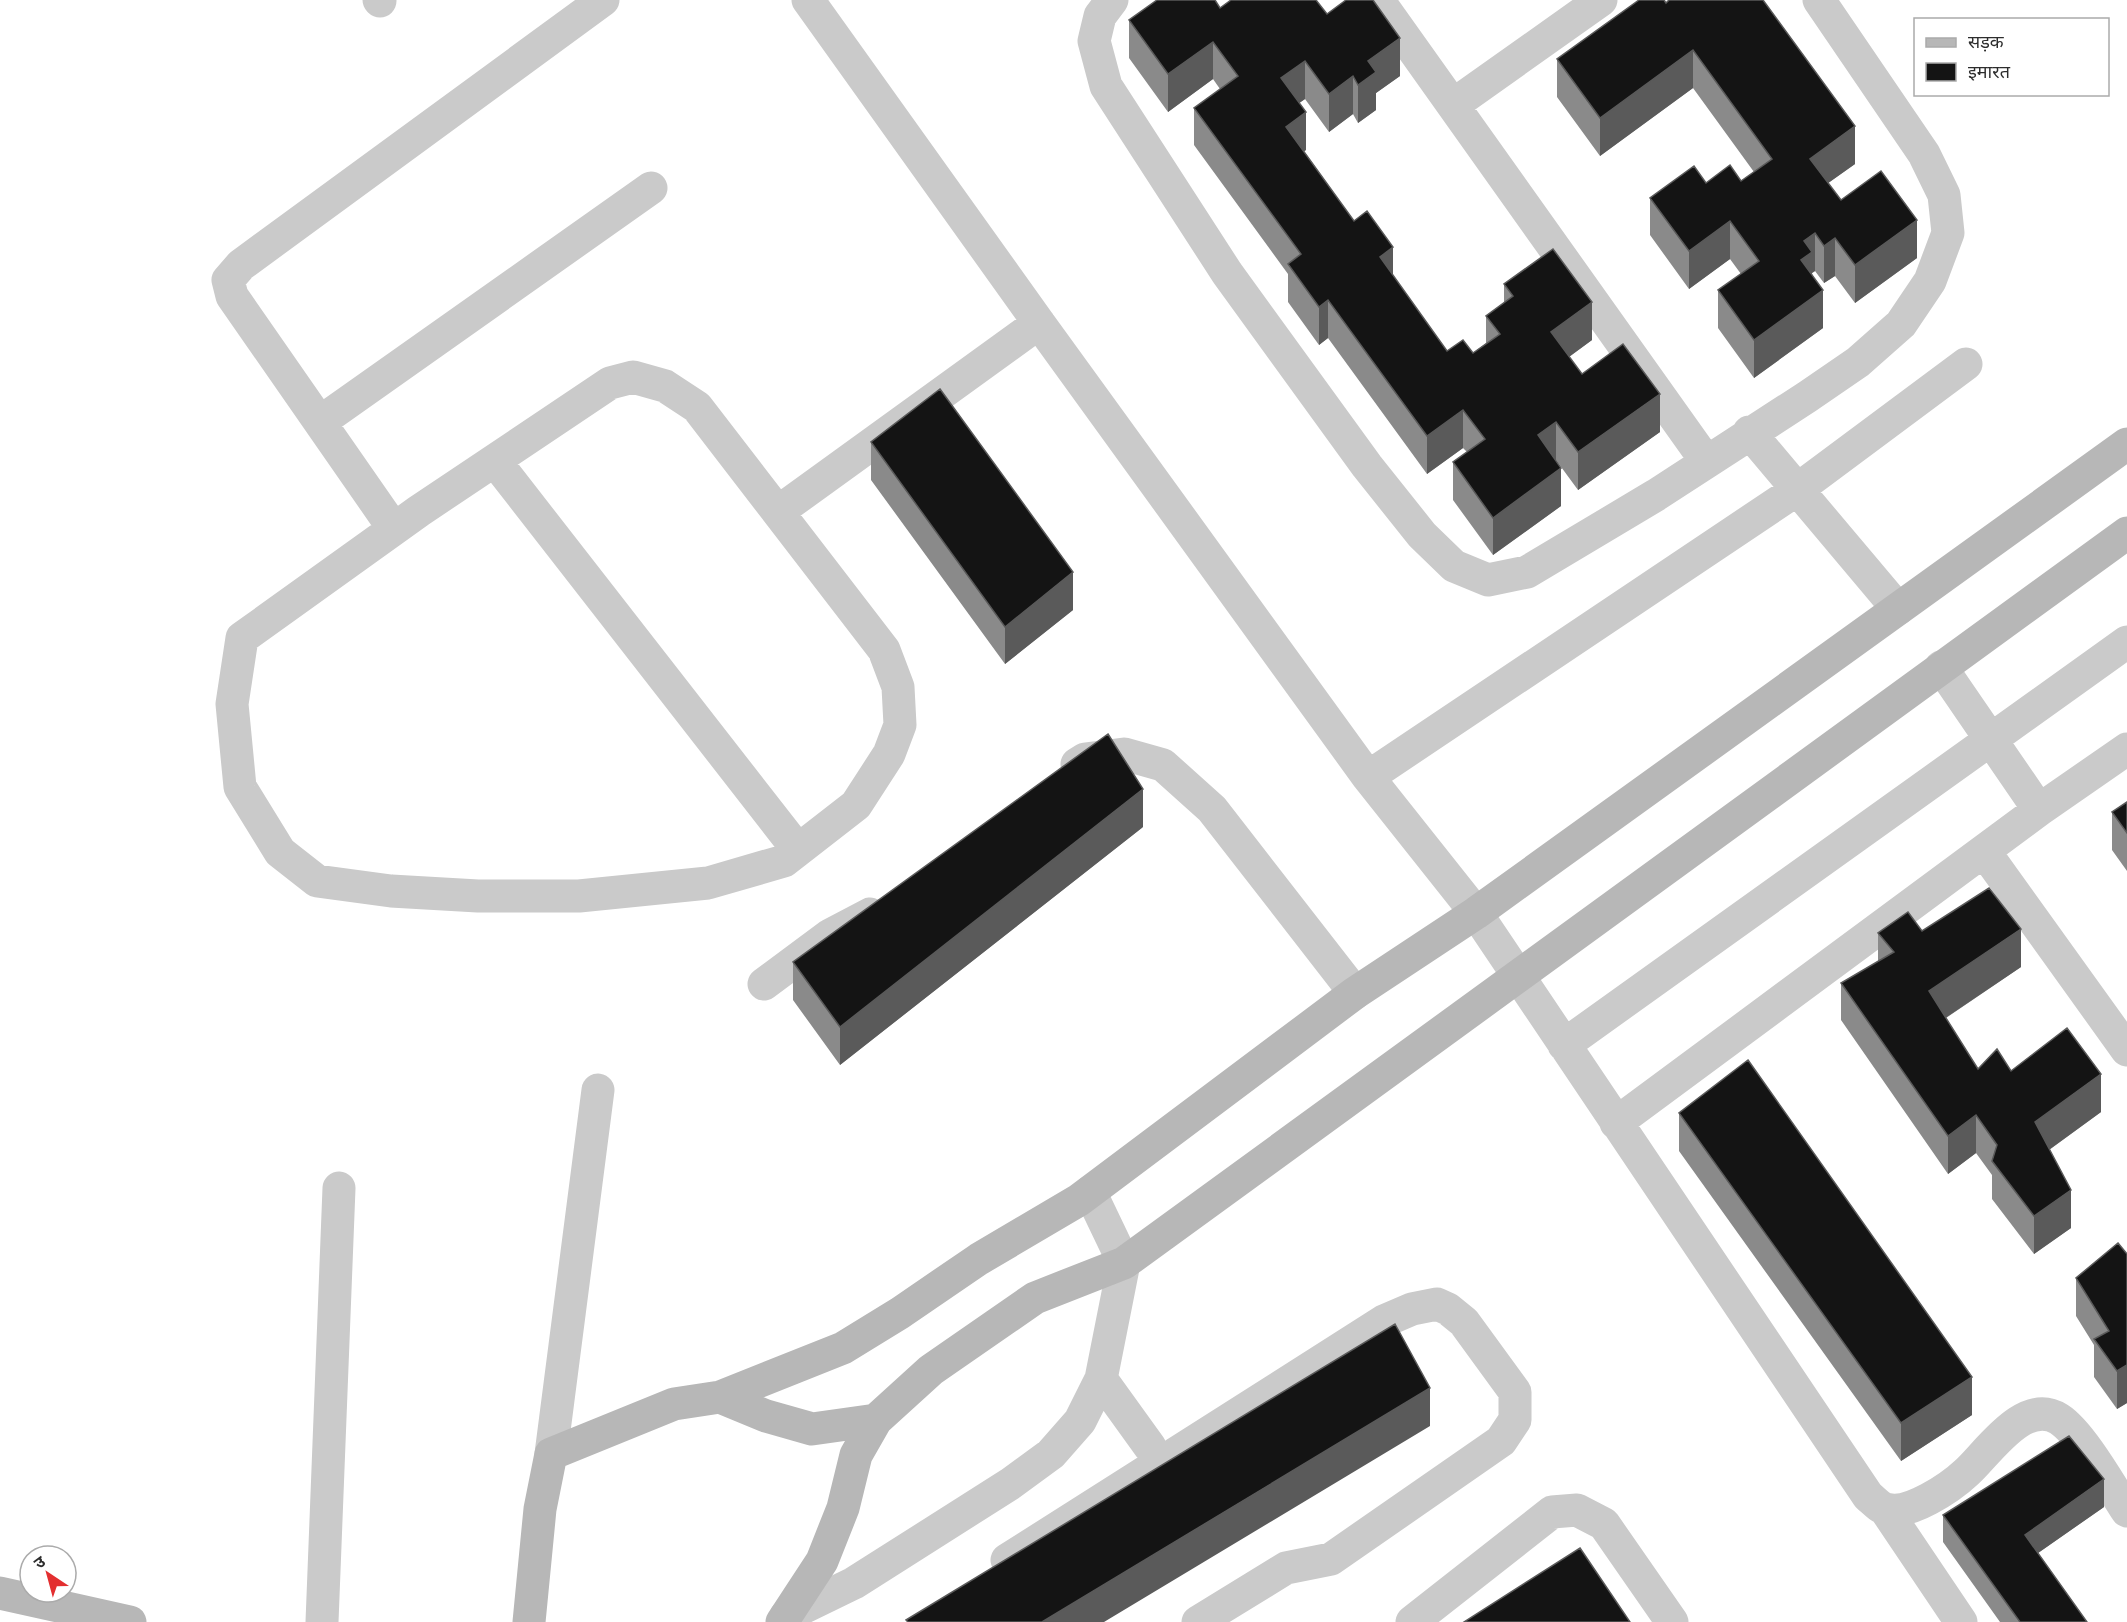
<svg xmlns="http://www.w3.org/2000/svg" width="2127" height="1622" font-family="Manrope,'Noto Sans Devanagari',sans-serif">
<rect width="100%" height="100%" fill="#fff"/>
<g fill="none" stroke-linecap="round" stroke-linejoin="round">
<path stroke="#cacaca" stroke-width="33" d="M 379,0 L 380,1
M 808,0 L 1039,323 L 1368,777 L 1476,913 L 1868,1496 C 1873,1500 1880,1508 1886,1509 C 1909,1516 1951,1487 1967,1472 C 1988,1453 2024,1397 2059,1419 C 2081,1433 2112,1488 2127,1511
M 1112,0 L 1100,16 L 1094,41 L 1106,86 L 1227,273 L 1367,466 L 1422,535 L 1454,566 L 1488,580 L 1527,572 L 1656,495 L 1807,397 L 1858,362 L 1901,324 L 1930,281 L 1948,233 L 1944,195 L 1924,154 L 1819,0
M 1378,0 L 1706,461
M 1453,105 L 1601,0
M 633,377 L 665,386 L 697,407 L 884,650 L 898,687 L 900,725 L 889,754 L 856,805 L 784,861 L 708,883 L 579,896 L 478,896 L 391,891 L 317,881 L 280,852 L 240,787 L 232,704 L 242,638 L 419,511 L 610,383 Z
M 320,422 L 651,188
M 1749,432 L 1898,609
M 495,461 L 798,850
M 779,511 L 1039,323
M 394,529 L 232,296 L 228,280 L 241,265 L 603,0
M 1941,667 L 2039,810
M 1077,764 L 1085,759 L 1124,754 L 1163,765 L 1212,809 L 1355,993
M 1368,777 L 1798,489 L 1966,364
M 1984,851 L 2127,1050
M 764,984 L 830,935 L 870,914
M 1564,1045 L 2127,642
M 1616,1123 L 2039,810 L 2127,749
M 1101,1379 L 1150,1447
M 551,1454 L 598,1090
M 1175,1454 L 1384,1321 L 1412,1309 L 1437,1304 L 1448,1309 L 1464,1322 L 1515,1392 L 1515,1420 L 1501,1441 L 1331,1559 L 1286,1568 L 1198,1622
M 1885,1509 L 1961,1622
M 1007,1560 L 1152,1468
M 786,1616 L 854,1583 L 1010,1484 L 1051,1454 L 1080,1421 L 1101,1379 L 1124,1263 L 1090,1192
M 322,1622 L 339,1188
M 1412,1622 L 1552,1512 L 1577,1510 L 1604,1524 L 1672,1622"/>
<path stroke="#b7b7b7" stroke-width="33" d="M 720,1397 L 766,1416 L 812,1429 L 876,1420 L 931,1370 L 1035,1298 L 1124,1263 L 2127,533
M 0,1593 L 130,1622
M 529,1622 L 540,1509 L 551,1454 L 674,1404 L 720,1397 L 843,1348 L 900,1313 L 979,1259 L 1079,1200 L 1355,993 L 1476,913 L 2127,444
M 782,1622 L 822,1561 L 843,1508 L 856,1455 L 876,1420"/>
</g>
<path fill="#8a8a8a" d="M 1666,3 L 1855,164 L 1828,183 L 1841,200 L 1917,258 L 1855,303 L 1835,276 L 1824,283 L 1815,271 L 1812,273 L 1823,328 L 1754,378 L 1718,328 L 1718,290 L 1741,274 L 1730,259 L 1689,289 L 1650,235 L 1650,198 L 1706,183 L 1741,181 L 1754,172 L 1693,88 L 1600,156 L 1557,97 L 1557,59 Z
M 1327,14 L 1400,76 L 1376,93 L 1376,110 L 1358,123 L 1353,114 L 1329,132 L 1305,99 L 1299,103 L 1306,150 L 1304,151 L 1447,351 L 1473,353 L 1486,343 L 1486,316 L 1504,303 L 1504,284 L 1592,340 L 1569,357 L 1582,374 L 1660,432 L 1578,490 L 1556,460 L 1561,506 L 1493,555 L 1453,500 L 1453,462 L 1467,452 L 1463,448 L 1427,474 L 1328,338 L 1319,345 L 1288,302 L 1288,274 L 1194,145 L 1194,108 L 1220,89 L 1213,79 L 1168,112 L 1129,58 L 1129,20 Z
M 871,442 L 1073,610 L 1005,664 L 871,480 Z
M 2127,802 L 2127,871 L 2112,850 L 2112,812 Z
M 1143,827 L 840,1065 L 793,1000 L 793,962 Z
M 1922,931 L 2021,967 L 1946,1018 L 1978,1069 L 2011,1071 L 2101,1112 L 2049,1150 L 2071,1228 L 2034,1254 L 1992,1199 L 1992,1175 L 1976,1153 L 1948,1174 L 1841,1020 L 1841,983 L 1878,962 L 1878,933 Z
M 1679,1113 L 1972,1415 L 1901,1461 L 1679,1151 Z
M 2127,1254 L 2127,1403 L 2117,1409 L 2094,1377 L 2094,1345 L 2076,1316 L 2076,1278 Z
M 2104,1507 L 2038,1553 L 2087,1622 L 2000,1622 L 1943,1542 L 1943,1515 Z"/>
<path fill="#5a5a5a" d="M 1400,38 L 1400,76 L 1376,93 L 1376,110 L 1358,123 L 1358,85 L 1368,61 Z
M 1213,42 L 1213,79 L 1168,112 L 1168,74 Z
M 1693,50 L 1693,88 L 1600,156 L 1600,118 Z
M 1305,61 L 1305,99 L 1281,116 L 1281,78 Z
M 1353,76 L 1353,114 L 1329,132 L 1329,94 Z
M 1306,112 L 1306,150 L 1286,164 L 1286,127 Z
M 1855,126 L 1855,164 L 1810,196 L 1810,159 Z
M 1917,220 L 1917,258 L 1855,303 L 1855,265 Z
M 1730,221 L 1730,259 L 1689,289 L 1689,251 Z
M 1815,233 L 1815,271 L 1812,273 L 1812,290 L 1801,260 L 1804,241 Z
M 1835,238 L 1835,276 L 1824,283 L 1824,246 Z
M 1393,247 L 1393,285 L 1380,257 Z
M 1823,290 L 1823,328 L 1754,378 L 1754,340 Z
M 1328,300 L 1328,338 L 1319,345 L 1319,307 Z
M 1592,302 L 1592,340 L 1551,370 L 1551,332 Z
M 1660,394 L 1660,432 L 1578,490 L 1578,452 Z
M 1463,410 L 1463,448 L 1427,474 L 1427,436 Z
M 1556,422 L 1556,460 L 1538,435 Z
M 1561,468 L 1561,506 L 1493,555 L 1493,518 Z
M 1073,572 L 1073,610 L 1005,664 L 1005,627 Z
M 1143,789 L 1143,827 L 840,1065 L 840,1027 Z
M 2021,929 L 2021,967 L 1929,1029 L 1929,991 Z
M 2101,1074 L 2101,1112 L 2035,1160 L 2035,1122 Z
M 1976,1115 L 1976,1153 L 1948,1174 L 1948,1136 Z
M 2071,1190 L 2071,1228 L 2034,1254 L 2034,1216 Z
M 2127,1365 L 2127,1403 L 2117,1409 L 2117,1371 Z
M 1972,1377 L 1972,1415 L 1901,1461 L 1901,1423 Z
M 1430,1388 L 1430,1426 L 1104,1622 L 1042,1622 Z
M 2104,1479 L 2104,1507 L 2025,1562 L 2025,1535 Z"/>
<path fill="#141414" stroke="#5a5a5a" stroke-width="1.5" d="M 1157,0 L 1215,0 L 1220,8 L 1231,0 L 1316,0 L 1327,14 L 1346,0 L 1373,0 L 1400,38 L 1368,61 L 1376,72 L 1358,85 L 1353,76 L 1329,94 L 1305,61 L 1281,78 L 1306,112 L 1286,127 L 1354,221 L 1367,211 L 1393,247 L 1380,257 L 1447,351 L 1463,340 L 1473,353 L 1500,334 L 1486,316 L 1513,296 L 1504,284 L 1553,249 L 1592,302 L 1551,332 L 1582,374 L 1623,344 L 1660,394 L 1578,452 L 1556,422 L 1538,435 L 1561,468 L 1493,518 L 1453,462 L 1485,439 L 1463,410 L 1427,436 L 1328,300 L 1319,307 L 1288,264 L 1301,254 L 1194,108 L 1238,76 L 1213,42 L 1168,74 L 1129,20 Z
M 1639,0 L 1664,0 L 1666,3 L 1669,0 L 1763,0 L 1855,126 L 1810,159 L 1841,200 L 1881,171 L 1917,220 L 1855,265 L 1835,238 L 1824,246 L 1815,233 L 1804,241 L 1812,252 L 1801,260 L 1823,290 L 1754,340 L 1718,290 L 1759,261 L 1730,221 L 1689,251 L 1650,198 L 1694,166 L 1706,183 L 1730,165 L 1741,181 L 1772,159 L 1693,50 L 1600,118 L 1557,59 Z
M 940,389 L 1073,572 L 1005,627 L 871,442 Z
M 1108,734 L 1143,789 L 840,1027 L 793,962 Z
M 2127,802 L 2127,833 L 2112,812 Z
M 1989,888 L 2021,929 L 1929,991 L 1978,1069 L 1997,1049 L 2011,1071 L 2067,1028 L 2101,1074 L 2035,1122 L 2071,1190 L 2034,1216 L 1992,1161 L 1997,1145 L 1976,1115 L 1948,1136 L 1841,983 L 1894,952 L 1878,933 L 1908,912 L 1922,931 Z
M 1748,1060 L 1972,1377 L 1901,1423 L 1679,1113 Z
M 2118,1243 L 2127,1254 L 2127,1365 L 2117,1371 L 2094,1339 L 2109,1331 L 2076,1278 Z
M 1395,1324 L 1430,1388 L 1042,1622 L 908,1622 L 906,1620 Z
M 2069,1436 L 2104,1479 L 2025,1535 L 2087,1622 L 2020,1622 L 1943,1515 Z
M 1580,1548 L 1630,1622 L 1464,1622 Z"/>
<rect x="1914" y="18" width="195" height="78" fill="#ffffff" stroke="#ababab" stroke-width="1.5"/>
<rect x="1926" y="38" width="30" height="9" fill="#b7b7b7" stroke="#ababab" stroke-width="1.5"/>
<text x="1968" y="48" font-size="18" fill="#2d2d2d">सड़क</text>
<rect x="1926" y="63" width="30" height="18" fill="#141414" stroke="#ababab" stroke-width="1.5"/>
<text x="1968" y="78" font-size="18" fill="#2d2d2d">इमारत</text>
<g transform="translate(48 1574) rotate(324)"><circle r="28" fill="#ffffff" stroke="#ababab" stroke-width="1.5"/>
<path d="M0-4.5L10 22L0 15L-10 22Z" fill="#e32f30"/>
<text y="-9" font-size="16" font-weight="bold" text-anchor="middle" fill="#2d2d2d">उ</text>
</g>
</svg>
